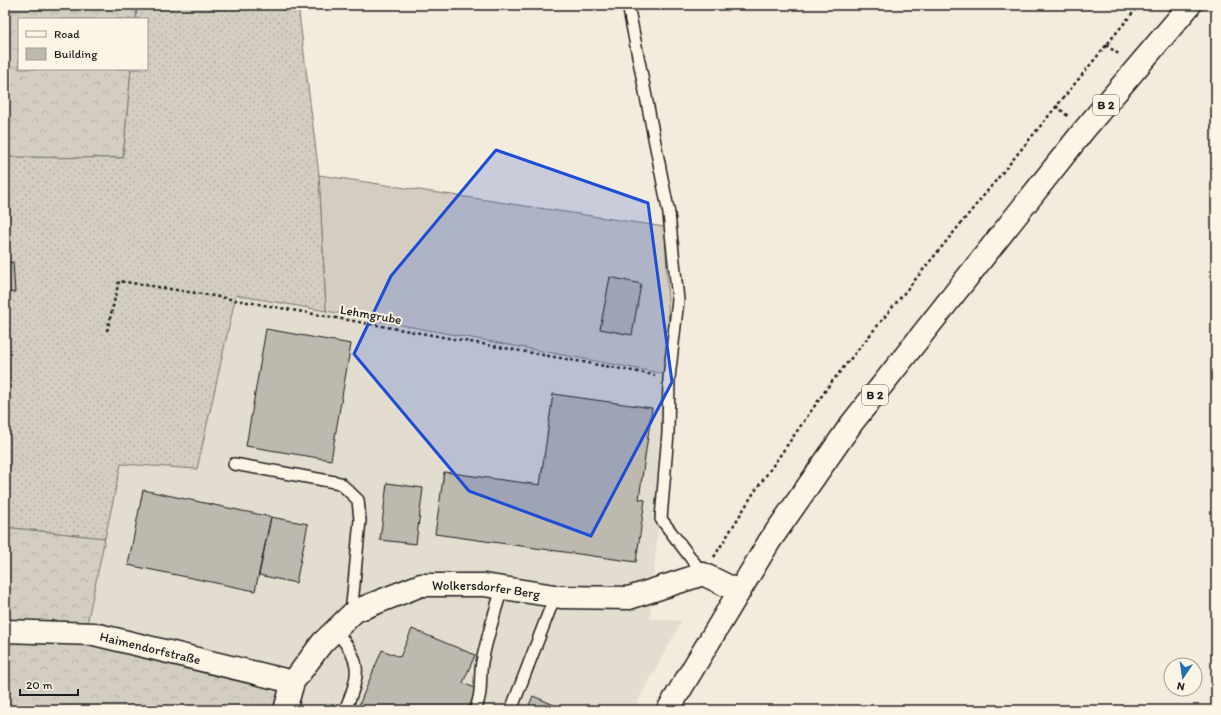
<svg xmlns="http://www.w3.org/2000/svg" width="1221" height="715" font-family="Itim,sans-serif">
<defs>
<pattern id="forest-crowns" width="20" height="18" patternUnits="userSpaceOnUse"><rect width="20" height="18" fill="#d3cec1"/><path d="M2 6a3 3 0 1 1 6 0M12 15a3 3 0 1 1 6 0" fill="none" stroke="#b5b0a5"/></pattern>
<pattern id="garden-dots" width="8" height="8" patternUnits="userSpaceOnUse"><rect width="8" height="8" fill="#d3cec1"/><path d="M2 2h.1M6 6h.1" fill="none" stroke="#b5b0a5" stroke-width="1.8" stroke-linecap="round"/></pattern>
</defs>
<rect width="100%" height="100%" fill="#f3ecdd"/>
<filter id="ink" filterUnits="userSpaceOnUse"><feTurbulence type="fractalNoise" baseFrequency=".025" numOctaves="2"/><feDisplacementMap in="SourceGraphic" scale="8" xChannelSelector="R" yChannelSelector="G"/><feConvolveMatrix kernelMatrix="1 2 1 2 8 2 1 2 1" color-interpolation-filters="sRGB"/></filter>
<g filter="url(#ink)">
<path fill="#e3ddcf" d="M 236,295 L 671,375 L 650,619 L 682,621 L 633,710 L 276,710 L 87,624 L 121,464 L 197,469 Z"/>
<path fill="#d3cec1" stroke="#78756e" d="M 319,175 L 665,227 L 671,375 L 326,311 Z"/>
<path fill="url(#forest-crowns)" stroke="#78756e" d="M 5,5 L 137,5 L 136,19 L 19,19 L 19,69 L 131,69 L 123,158 L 5,157 Z
M 5,527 L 105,538 L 87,624 L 287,674 L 276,710 L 5,710 Z"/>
<path fill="url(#garden-dots)" stroke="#78756e" d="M 137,5 L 298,5 L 319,175 L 326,311 L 236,295 L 197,469 L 121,464 L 105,538 L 5,527 L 5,157 L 123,158 L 131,69 L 147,69 L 147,19 L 136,19 Z"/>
<path fill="#beb9ae" stroke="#1c1c1c" d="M 13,262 L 15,292 L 5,293 L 5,263 Z
M 610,277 L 641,284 L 632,335 L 600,329 Z
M 266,329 L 351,344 L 331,460 L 246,446 Z
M 553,394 L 652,408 L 639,499 L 645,500 L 636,562 L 435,534 L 444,472 L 540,485 Z
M 387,483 L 423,488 L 416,544 L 380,540 Z
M 143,490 L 271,517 L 255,591 L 128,565 Z
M 271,517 L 308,524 L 296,583 L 259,575 Z
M 412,629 L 475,655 L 463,683 L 477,689 L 468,710 L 357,710 L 382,650 L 400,657 Z
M 533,696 L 566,710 L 527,710 Z"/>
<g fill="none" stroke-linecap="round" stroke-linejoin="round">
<defs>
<path id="lane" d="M 628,5 L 669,214 L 678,300 L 669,378 L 668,433 L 661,519 L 703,574
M 234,464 L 340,483 L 358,500 L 360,520 L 351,615
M 335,630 C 362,662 361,672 345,710
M 475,710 C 483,693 479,680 482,662 C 487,637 495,612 502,588
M 511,710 L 555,596"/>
<g id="street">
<path id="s1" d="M 5,631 L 94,634 L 293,682"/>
<path id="s2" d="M 285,710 L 293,682 L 322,643 L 355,611 L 421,585 L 484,585 L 561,597 L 629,598 L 703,574 L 738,591"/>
</g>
<path id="primary" d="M 668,710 L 769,542 L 852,423 L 1084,130 L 1190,5"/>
</defs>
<use href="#lane" stroke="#1c1c1c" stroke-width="14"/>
<use href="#street" stroke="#1c1c1c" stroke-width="25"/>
<use href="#primary" stroke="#1c1c1c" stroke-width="25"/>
<path stroke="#1c1c1c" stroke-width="2.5" stroke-dasharray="3 3" stroke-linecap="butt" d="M 1106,45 L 1120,55
M 1056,106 L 1069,117
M 107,331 L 119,281 L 208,295 L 655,375
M 714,557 L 753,494 L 830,384 L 1139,5"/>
<use href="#lane" stroke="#fcf5e5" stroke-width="11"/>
<use href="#street" stroke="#fcf5e5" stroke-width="22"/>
<use href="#primary" stroke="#fcf5e5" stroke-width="22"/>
</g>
</g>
<path fill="#1d4ed8" fill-opacity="0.2" stroke="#1d4ed8" stroke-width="3" stroke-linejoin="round" d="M 496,150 L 648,203 L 672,382 L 591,536 L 469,491 L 354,354 L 391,276 Z"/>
<g text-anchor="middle" stroke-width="4" stroke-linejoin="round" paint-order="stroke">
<g fill="#fcf5e5" stroke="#5f5d58" stroke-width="1">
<rect x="1093" y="95" width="26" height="20" rx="3"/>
<rect x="862" y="385" width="26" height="20" rx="3"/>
</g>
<g font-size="12" font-weight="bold" fill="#1c1c1c">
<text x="1106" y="109">B 2</text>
<text x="875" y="399">B 2</text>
</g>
<g font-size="13" fill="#1c1c1c" stroke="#fcf5e5">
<text transform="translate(371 314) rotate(10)" y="5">Lehmgrube</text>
<text dy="5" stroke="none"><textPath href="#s2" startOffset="260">Wolkersdorfer Berg</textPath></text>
<text dy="5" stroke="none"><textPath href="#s1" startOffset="147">Haimendorfstraße</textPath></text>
</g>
</g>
<rect width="1221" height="715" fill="none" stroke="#fcf5e5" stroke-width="20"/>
<rect x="10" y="10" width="1201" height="695" fill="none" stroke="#1c1c1c" stroke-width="1.5" filter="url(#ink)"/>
<rect x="18" y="18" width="130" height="52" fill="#fcf5e5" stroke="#a29e95"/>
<rect x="26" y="31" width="20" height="6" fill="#fcf5e5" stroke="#a29e95"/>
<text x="54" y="38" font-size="12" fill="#1c1c1c">Road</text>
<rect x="26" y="48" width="20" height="12" fill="#beb9ae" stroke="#a29e95"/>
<text x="54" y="58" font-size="12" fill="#1c1c1c">Building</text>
<g transform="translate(1183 677) rotate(193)"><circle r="19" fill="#fcf5e5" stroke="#a29e95"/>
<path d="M0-3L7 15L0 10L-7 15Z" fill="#1f6fb2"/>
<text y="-6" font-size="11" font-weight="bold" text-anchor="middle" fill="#1c1c1c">N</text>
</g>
<path d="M20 689v6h58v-6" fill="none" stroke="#1c1c1c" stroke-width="2"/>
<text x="26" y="689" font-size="12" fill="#1c1c1c" stroke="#fcf5e5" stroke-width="3" paint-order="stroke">20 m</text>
</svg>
